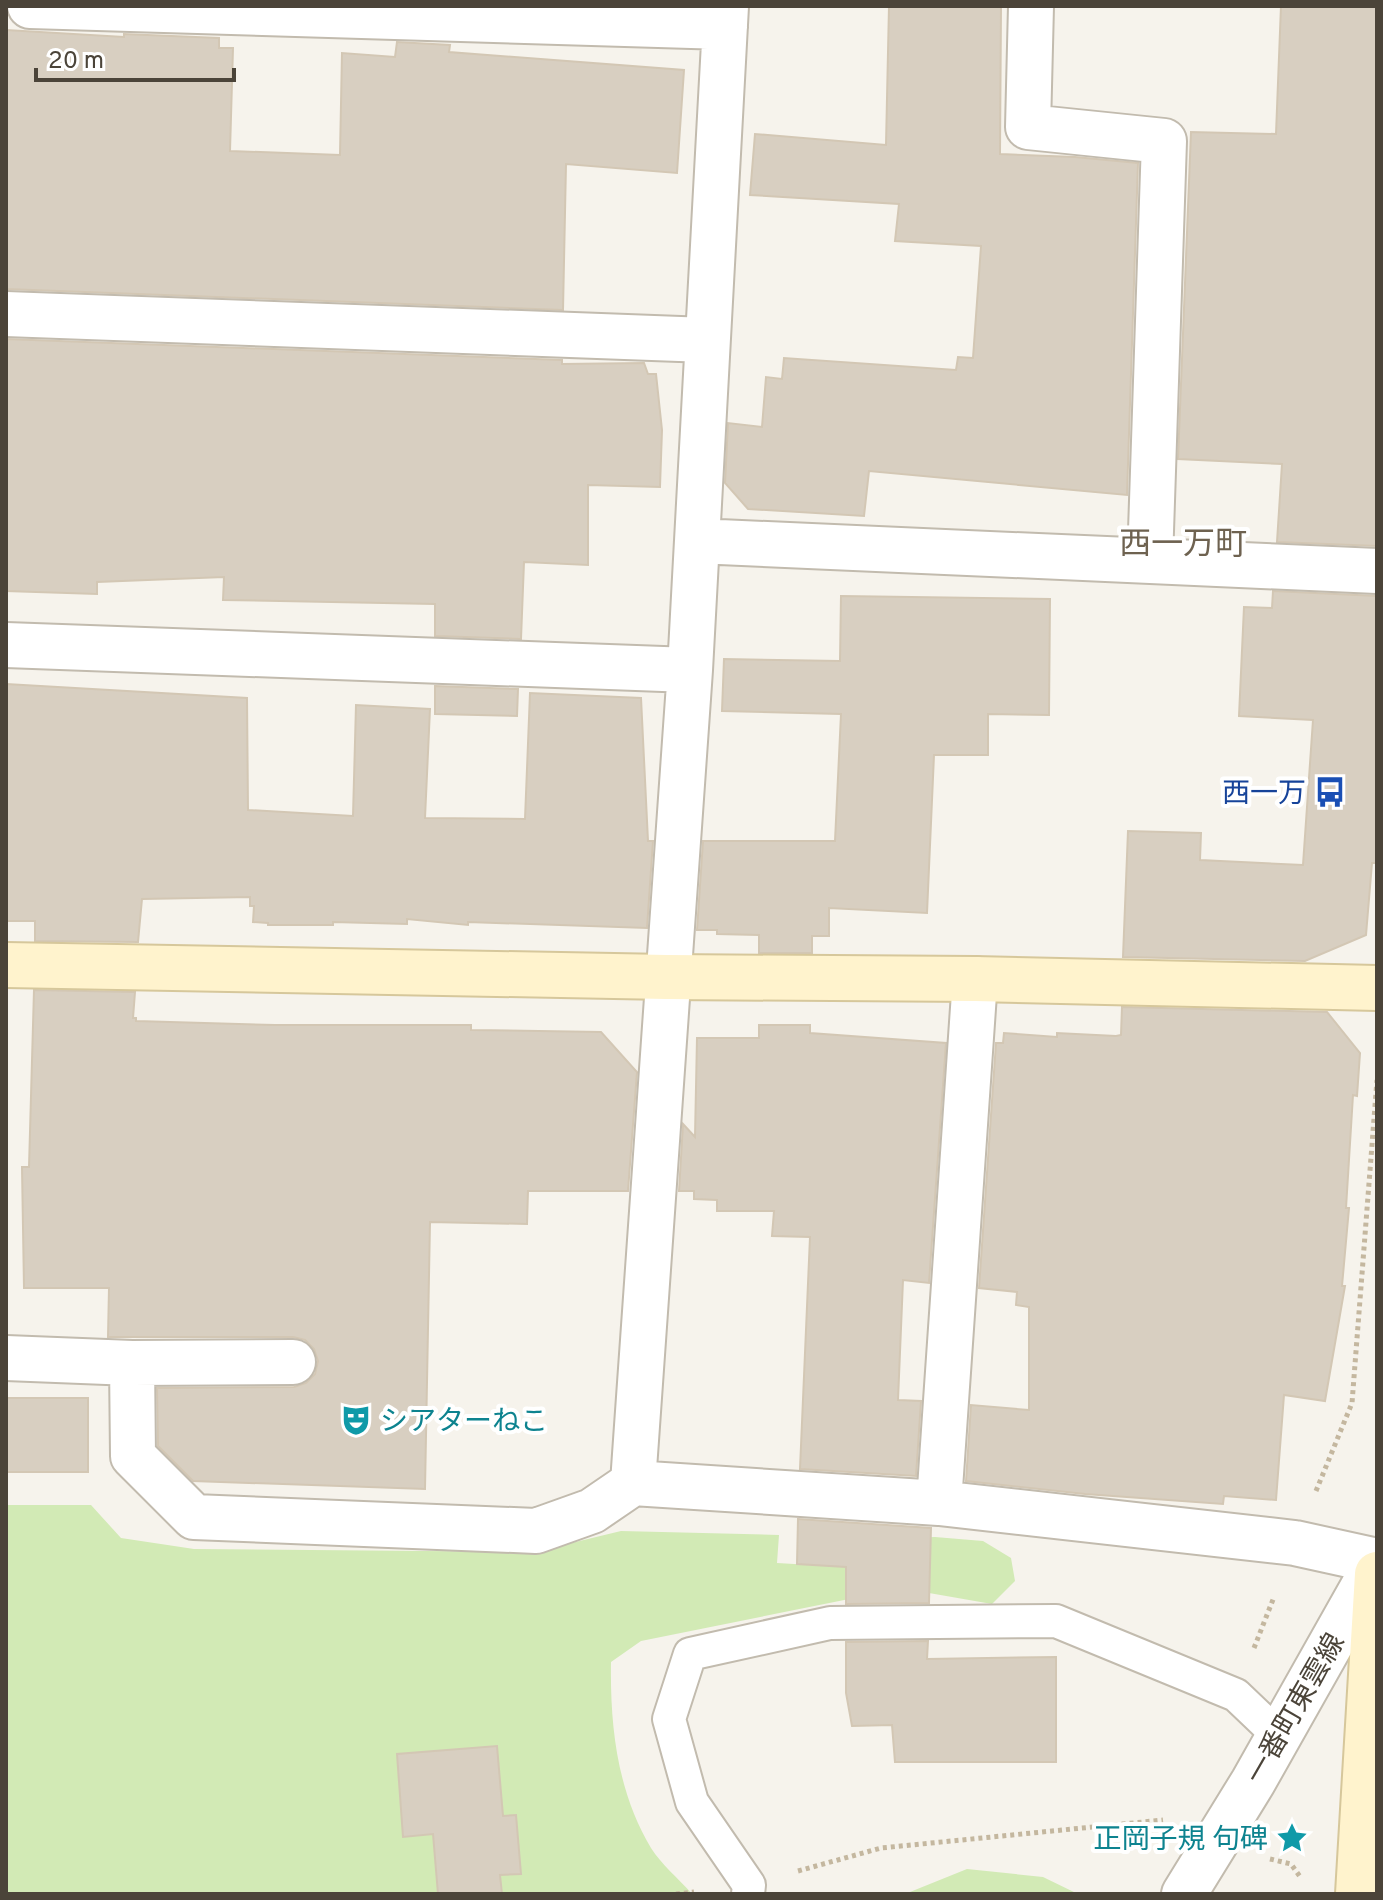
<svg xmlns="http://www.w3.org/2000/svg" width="1383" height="1900" font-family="Overpass,'Noto Sans JP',sans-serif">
<rect width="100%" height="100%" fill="#f6f3ec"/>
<path fill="#d2eab5" d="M 6,1505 L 91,1505 L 121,1538 L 194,1549 L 534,1552 L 621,1531 L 779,1535 L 777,1563 L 863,1568 L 865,1539 L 935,1537 L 983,1541 L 1011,1558 L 1015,1581 L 992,1604 L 929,1593 L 889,1591 L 641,1641 L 611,1662 C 610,1726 617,1791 651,1848 C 661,1864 679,1879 692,1894 L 6,1894 Z
M 967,1869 L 1043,1877 L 1078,1894 L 905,1894 Z"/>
<path fill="#d8cfc1" stroke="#d3c7b4" stroke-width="2" d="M 889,6 L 1001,6 L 1000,154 L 1075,157 L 1138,163 L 1127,495 L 869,471 L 864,516 L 748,509 L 725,483 L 728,423 L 762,427 L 766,377 L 782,379 L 784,358 L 956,370 L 958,357 L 973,358 L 981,246 L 895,241 L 899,204 L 750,195 L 755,134 L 886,145 Z
M 1281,6 L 1377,6 L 1377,546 L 1277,542 L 1282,464 L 1178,459 L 1191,132 L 1276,134 Z
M 6,30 L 124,37 L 124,34 L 219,38 L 219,48 L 233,48 L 230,151 L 340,155 L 342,53 L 395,57 L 397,42 L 450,45 L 449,52 L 684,70 L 677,173 L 566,164 L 563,310 L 6,289 Z
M 6,339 L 562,360 L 562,364 L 644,363 L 648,374 L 656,374 L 662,430 L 660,487 L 588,485 L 588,565 L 524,562 L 521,639 L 435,636 L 435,604 L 223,600 L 224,577 L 97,582 L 97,594 L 6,591 Z
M 1273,591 L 1377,596 L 1377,863 L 1372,863 L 1366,935 L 1305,961 L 1123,957 L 1128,831 L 1201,833 L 1200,860 L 1303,865 L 1313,720 L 1239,716 L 1244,607 L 1272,608 Z
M 841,596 L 1050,599 L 1049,715 L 988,714 L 988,755 L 934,755 L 927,913 L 829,908 L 829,936 L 812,936 L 812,953 L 759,953 L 759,935 L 717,934 L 717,930 L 697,930 L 703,841 L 835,841 L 841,714 L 722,711 L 724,659 L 840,661 Z
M 6,684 L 247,698 L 248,810 L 353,816 L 356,705 L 430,709 L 425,818 L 525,819 L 530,693 L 641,698 L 648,841 L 653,841 L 647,928 L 468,922 L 468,925 L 407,919 L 407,924 L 333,922 L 333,925 L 268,925 L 268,923 L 253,922 L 254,906 L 250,906 L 250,897 L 142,899 L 138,942 L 35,941 L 35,921 L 6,921 Z
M 435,686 L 518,689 L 517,716 L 435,714 Z
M 34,990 L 135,992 L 133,1018 L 136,1018 L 136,1021 L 275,1025 L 471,1025 L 471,1030 L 601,1032 L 637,1072 L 628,1191 L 528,1191 L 527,1224 L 430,1222 L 425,1489 L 193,1481 L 158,1446 L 157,1388 L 294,1387 L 306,1383 L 315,1374 L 318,1361 L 314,1349 L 305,1340 L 293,1337 L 108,1337 L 109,1288 L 24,1288 L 22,1167 L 29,1167 Z
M 1122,1007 L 1327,1012 L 1360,1053 L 1357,1096 L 1353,1095 L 1346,1208 L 1349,1208 L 1342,1286 L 1345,1286 L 1325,1401 L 1284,1395 L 1276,1500 L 1224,1496 L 1223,1504 L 1085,1494 L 966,1481 L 971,1405 L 1029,1410 L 1029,1307 L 1016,1305 L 1017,1292 L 979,1288 L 996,1043 L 1003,1043 L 1004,1033 L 1057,1037 L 1057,1033 L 1116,1036 L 1121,1035 Z
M 759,1025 L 810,1025 L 810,1033 L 946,1043 L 929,1283 L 903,1280 L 898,1400 L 921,1401 L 916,1476 L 800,1469 L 810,1237 L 772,1236 L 774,1211 L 717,1211 L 717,1200 L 694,1199 L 694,1191 L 679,1191 L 683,1124 L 695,1137 L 697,1038 L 759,1038 Z
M 6,1398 L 88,1398 L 88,1472 L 6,1472 Z
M 798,1519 L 931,1528 L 929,1603 L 846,1604 L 846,1567 L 797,1564 Z
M 928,1641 L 927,1659 L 1056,1657 L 1056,1762 L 895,1762 L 892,1725 L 852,1726 L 846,1693 L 846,1642 Z
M 497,1746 L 503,1816 L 516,1815 L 521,1874 L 500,1875 L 502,1894 L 438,1894 L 433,1834 L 403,1837 L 397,1754 Z"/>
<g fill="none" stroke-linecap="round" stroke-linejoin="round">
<defs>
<path id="lane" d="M 748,1894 L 749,1885 L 692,1802 L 669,1719 L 690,1654 L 830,1623 L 1056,1621 L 1236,1695 L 1279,1736"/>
<path id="street" d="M 30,6 L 725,27
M 726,6 L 690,670 L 633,1483 L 939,1503 L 1295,1543 L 1377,1561
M 1031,6 L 1028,127 L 1164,141 L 1150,561
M 6,314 L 707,340
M 697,541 L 1377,571
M 6,645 L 690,670
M 6,1358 L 132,1363 L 133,1456 L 194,1517 L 536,1531 L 592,1511 L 633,1483
M 132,1363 L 293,1362
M 939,1503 L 975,979
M 1184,1894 L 1253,1782 L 1377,1562"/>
<path id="secondary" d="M 6,965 L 667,977 L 975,979 L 1377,988
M 1358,1894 L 1377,1574"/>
</defs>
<use href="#lane" stroke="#c2bbae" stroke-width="36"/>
<use href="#street" stroke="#c2bbae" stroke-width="48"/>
<use href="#secondary" stroke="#d6c79b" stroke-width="48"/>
<path stroke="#c4b79f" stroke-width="5" stroke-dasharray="4 4" stroke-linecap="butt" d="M 1316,1491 L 1352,1403 L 1377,1080
M 1254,1648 L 1274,1597
M 1270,1859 L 1291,1864 L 1301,1878
M 798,1871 L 881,1848 L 1163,1820
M 676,1894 L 694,1892"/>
<use href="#lane" stroke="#fff" stroke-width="32"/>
<use href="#street" stroke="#fff" stroke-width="44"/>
<use href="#secondary" stroke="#fff3cd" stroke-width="44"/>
</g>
<defs>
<symbol id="bus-bare" viewBox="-9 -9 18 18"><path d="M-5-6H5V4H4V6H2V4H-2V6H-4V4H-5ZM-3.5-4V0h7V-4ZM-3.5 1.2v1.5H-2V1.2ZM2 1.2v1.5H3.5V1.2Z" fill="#1a4fb4" stroke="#fff" stroke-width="2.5" paint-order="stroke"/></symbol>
<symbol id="theatre-bare" viewBox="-9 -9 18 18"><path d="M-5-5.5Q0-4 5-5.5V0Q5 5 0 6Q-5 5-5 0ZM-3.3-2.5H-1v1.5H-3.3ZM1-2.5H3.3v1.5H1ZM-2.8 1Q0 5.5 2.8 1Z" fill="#0f9aa8" stroke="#fff" stroke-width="2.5" paint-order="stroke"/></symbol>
<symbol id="sight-bare" viewBox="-9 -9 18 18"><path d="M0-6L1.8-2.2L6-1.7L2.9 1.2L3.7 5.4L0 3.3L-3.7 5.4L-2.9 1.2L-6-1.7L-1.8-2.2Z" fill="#0f9aa8" stroke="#fff" stroke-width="2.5" paint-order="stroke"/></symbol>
</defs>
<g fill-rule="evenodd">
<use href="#bus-bare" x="1308" y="770" width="44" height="44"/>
<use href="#theatre-bare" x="334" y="1398" width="44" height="44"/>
<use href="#sight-bare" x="1270" y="1816" width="44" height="44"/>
</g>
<g text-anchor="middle" stroke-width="8" stroke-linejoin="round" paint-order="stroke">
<g font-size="28" fill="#164399" stroke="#fff" text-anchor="end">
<text x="1306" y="802">西一万</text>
</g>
<g font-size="28" fill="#0d838f" stroke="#fff" text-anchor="start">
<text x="380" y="1430">シアターねこ</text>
<text x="1268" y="1848" text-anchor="end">正岡子規 句碑</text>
</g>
<g font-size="28" fill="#4b4439" stroke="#fff">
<text transform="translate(1294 1708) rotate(-60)" y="10">一番町東雲線</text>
</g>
<g font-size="32" fill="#6e6250" stroke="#fff">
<text x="1183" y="554">西一万町</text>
</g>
</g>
<rect width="1383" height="1900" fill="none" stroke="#4b4439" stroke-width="16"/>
<path d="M36 68v12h198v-12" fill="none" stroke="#4b4439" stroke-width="4"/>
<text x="48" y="68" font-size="24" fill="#4b4439" stroke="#ffffff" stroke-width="6" paint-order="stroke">20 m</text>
</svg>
